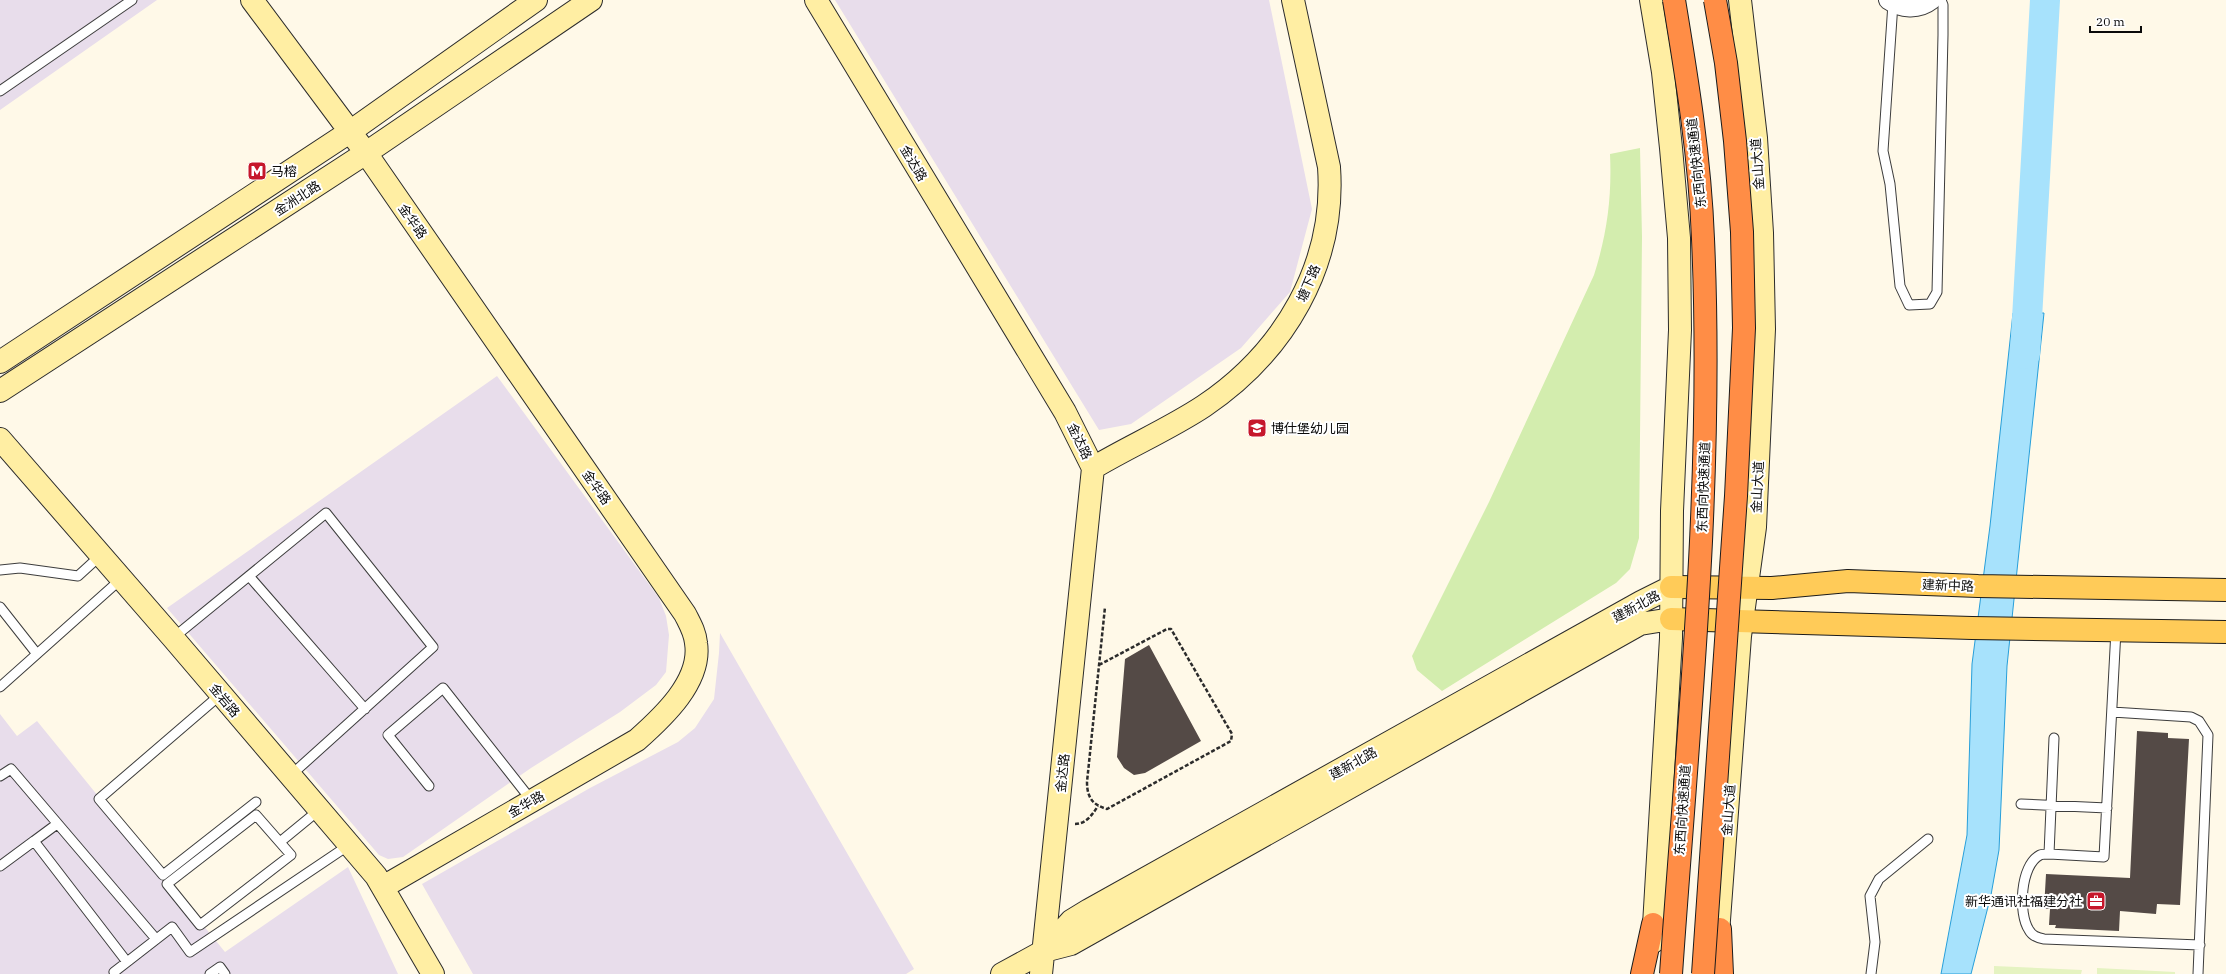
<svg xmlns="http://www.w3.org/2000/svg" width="2226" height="974" font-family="'IBM Plex Serif','Noto Sans SC',serif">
<rect width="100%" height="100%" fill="#fff9e8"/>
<path fill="#e8ddeb" d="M 0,0 L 157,0 L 0,110 Z
M 835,0 L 1269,0 L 1312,209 L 1290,292 L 1241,348 L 1131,424 L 1099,430 Z
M 497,376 L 659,598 L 666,616 L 669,635 L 666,672 L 656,685 L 620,712 L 531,768 L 403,857 L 388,859 L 379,855 L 167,608 Z
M 720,633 L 914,969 L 906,974 L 473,974 L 422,884 L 590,788 L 678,742 L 695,728 L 714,699 L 719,653 Z
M 0,714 L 17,736 L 37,721 L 225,952 L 348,867 L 398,974 L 0,974 Z"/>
<path fill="#d3edae" d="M 1640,148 L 1642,237 L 1639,538 L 1630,569 L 1616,583 L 1442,691 L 1417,670 L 1412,656 L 1489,502 L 1594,275 C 1607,234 1612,197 1610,154 Z"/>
<path fill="#e5f3c1" d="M 1994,966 L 2082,970 L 2081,974 L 1994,974 Z
M 2097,968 L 2175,972 L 2175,974 L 2097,974 Z"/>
<path fill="#a7e2fc" stroke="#279fda" d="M 2013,313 L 2044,313 L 2007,666 L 1999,850 L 1991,895 L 1971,974 L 1941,974 L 1967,835 L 1972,664 L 1990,526 Z"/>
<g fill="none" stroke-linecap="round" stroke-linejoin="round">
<path stroke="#a7e2fc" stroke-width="30" d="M 2025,354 L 2045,0"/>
</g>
<path fill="#544a46" d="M 1149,645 L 1201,741 L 1145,773 L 1134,775 L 1124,768 L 1117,757 L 1125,659 Z
M 2137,731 L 2168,733 L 2168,738 L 2189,739 L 2180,905 L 2157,904 L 2156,914 L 2120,911 L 2119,931 L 2055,928 L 2056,925 L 2049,925 L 2050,909 L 2044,909 L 2046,874 L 2130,878 Z"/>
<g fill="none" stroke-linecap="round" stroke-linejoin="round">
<defs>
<path id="lane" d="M 1893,3 L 1883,151 L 1890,184 L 1900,286 L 1909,305 L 1930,304 L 1937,292 L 1943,35 L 1943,5 L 1941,0
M 0,91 L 132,0
M 0,570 L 20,568 L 78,576 L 101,555
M 249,576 L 365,709
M 0,607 L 37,654
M 2116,630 L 2104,857 L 2049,854 C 2046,854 2042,854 2040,855 C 2020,865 2018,914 2029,930 C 2032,936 2038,938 2044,939 L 2200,945
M 173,638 L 326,513 L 433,647 L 290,776
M 0,687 L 121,579
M 220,695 L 99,799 L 163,875 L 256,802
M 2112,712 L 2191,717 L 2199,721 L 2208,735 L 2198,974
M 0,776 L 11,769 L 156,939
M 429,786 L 388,735 L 443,688 L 532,801
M 2021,804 L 2107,808
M 256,815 L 291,855 L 200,925 L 167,884 Z
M 34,841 L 57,824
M 280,842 L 319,810
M 2049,854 L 2054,738
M 0,866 L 34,841 L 127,962 L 172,927 L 190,952 L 349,845
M 115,974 L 114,972 L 127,962
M 210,974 L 220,967 L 225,974
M 1871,974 L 1875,942 L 1870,896 L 1879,879 L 1928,839"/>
<path id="street" d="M 1888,0 C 1901,9 1918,11 1932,0"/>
<path id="secondary" d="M 252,0 L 366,153 L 685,614 C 690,624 695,632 696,643 C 702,681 663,717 637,740 L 383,887
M 816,0 L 1065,412 L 1093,468 L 1041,974
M 1651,0 L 1663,72 L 1671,148 L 1679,238 L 1680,330 L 1672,511 L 1671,638 L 1653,942
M 0,362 L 351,131 L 536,0
M 0,391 L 366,153 L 591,0
M 0,439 L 173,638 L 376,876 L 433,974
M 1093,468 C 1128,447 1171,428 1204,406 C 1284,352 1336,265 1329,167 L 1293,0
M 1717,947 L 1740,636 L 1755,527 L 1764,329 L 1762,233 L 1756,138 L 1740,0
M 1044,951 L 1071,921 L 1089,910 L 1641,602 L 1671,587
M 1002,974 L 1044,951 L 1071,944 L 1640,624 L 1671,619"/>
<path id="primary" d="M 1671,587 L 1772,588 L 1848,581 L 1978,586 L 2226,590
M 1671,619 L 1972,628 L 2226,632"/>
<path id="highway" d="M 1720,929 L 1722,974
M 1642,974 L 1653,924"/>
</defs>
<use href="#lane" stroke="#3d3d3d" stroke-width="11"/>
<use href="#street" stroke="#3d3d3d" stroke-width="20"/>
<use href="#secondary" stroke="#2c2c2c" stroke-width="24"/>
<use href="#primary" stroke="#1b1b1b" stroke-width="24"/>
<use href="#highway" stroke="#1b1b1b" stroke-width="24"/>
<path stroke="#2c2c2c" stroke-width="2.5" stroke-dasharray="4 2" stroke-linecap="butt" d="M 1099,665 L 1167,629 L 1171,629 L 1232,734 L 1231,741 L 1107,809 C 1093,805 1087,798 1087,782 L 1105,607
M 1075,824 C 1086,824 1092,815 1098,806"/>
<use href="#lane" stroke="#fff" stroke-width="9"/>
<use href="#street" stroke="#fff" stroke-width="18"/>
<use href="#secondary" stroke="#ffeea3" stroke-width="22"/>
<use href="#primary" stroke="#ffcb58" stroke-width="22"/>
<use href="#highway" stroke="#ff8d46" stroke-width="22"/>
<defs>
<path id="highway-bridge" d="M 1671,974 C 1688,729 1714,484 1703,239 C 1700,158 1687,79 1674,0
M 1703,974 L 1736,496 L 1744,328 L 1742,232 L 1735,141 L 1726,63 L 1715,0"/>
</defs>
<use href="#highway-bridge" stroke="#1b1b1b" stroke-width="24" stroke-linecap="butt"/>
<use href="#highway-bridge" stroke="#ff8d46" stroke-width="22"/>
</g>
<defs>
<symbol id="metro-square" viewBox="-11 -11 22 22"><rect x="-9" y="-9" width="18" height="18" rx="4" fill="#c6172b" stroke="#fff"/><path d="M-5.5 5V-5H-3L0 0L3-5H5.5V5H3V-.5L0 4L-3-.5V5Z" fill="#fff"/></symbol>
<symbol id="school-square" viewBox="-11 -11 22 22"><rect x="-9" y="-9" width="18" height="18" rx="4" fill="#c6172b" stroke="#fff"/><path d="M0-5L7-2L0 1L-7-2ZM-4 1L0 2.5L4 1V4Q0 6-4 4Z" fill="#fff"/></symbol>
<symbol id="office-square" viewBox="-11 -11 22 22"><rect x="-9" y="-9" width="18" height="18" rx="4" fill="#c6172b" stroke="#fff"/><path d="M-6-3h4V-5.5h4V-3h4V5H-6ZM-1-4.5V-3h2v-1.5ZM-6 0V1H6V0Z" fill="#fff"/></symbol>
</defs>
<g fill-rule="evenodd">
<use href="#metro-square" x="246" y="160" width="22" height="22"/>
<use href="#school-square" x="1246" y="417" width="22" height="22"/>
<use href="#office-square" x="2085" y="890" width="22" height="22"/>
</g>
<g text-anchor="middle" stroke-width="4" stroke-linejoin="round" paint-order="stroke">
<g font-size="13" fill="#0a0a0a" stroke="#fff">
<text transform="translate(914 163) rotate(59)" y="5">金达路</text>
<text transform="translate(1696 163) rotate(-96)" y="5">东西向快速通道</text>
<text transform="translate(1757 164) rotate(-94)" y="5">金山大道</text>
<text transform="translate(297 198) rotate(-33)" y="5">金洲北路</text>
<text transform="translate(413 221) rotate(55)" y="5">金华路</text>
<text transform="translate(1308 283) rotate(-67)" y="5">塘下路</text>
<text transform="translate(1080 441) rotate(64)" y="5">金达路</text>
<text transform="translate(597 487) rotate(55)" y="5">金华路</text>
<text transform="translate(1703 487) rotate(-88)" y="5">东西向快速通道</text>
<text transform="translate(1757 487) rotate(-87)" y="5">金山大道</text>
<text transform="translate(1948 585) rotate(2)" y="5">建新中路</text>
<text transform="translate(1636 606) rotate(-28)" y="5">建新北路</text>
<text transform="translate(225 700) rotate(50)" y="5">金岩路</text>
<text transform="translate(1353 763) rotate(-29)" y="5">建新北路</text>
<text transform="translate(1062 773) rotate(-84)" y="5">金达路</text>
<text transform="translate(526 804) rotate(-30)" y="5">金华路</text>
<text transform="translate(1682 810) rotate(-86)" y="5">东西向快速通道</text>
<text transform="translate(1728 810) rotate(-86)" y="5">金山大道</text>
</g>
<g font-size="13" fill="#0a0a0a" stroke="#fff" text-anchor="start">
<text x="271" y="176">马榕</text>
<text x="1271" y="433">博仕堡幼儿园</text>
<text x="2082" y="906" text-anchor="end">新华通讯社福建分社</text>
</g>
</g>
<path d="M2090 26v6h51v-6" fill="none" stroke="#0a0a0a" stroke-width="2"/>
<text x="2096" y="26" font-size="12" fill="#0a0a0a" stroke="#ffffff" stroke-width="3" paint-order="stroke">20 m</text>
</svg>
